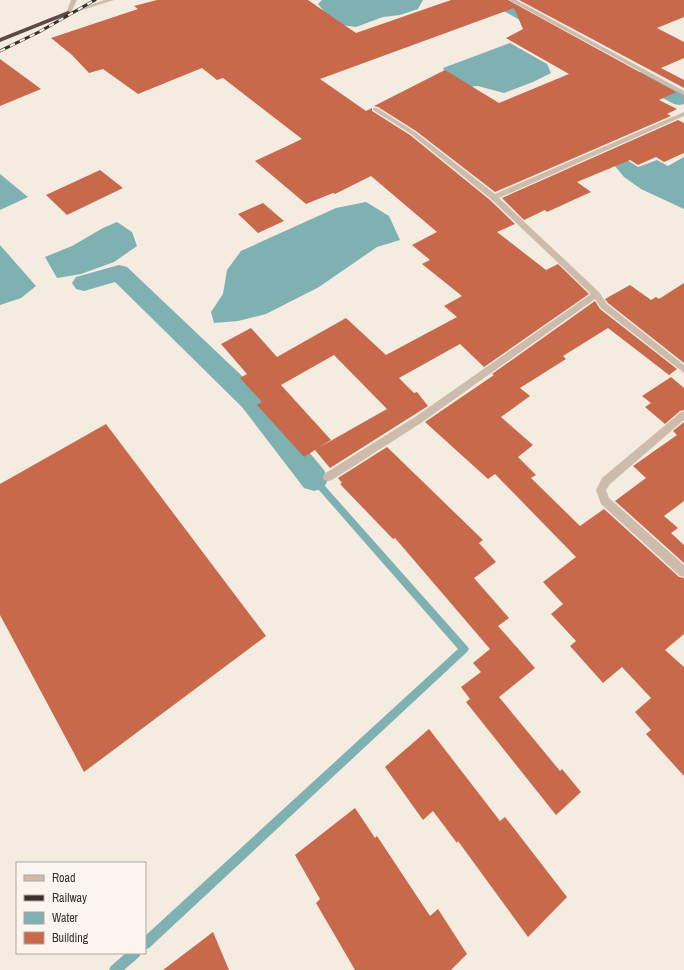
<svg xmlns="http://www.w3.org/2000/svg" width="684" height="970" font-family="'Archivo Narrow',sans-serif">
<rect width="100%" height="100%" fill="#f4ebe1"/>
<path fill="#7fb0b2" d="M 322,0 L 423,0 L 418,9 L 400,15 L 383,17 L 356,27 L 342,25 L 328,16 L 318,4 Z
M 510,43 L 547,64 L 551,73 L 533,82 L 504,93 L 478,86 L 467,87 L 449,77 L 443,68 Z
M 621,156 L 638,167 L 657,160 L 668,166 L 684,157 L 684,209 L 641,189 L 624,177 L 610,160 Z
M 0,174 L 28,197 L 0,210 Z
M 366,202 L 389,216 L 400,240 L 377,247 L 319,287 L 266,314 L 238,321 L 214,323 L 211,312 L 223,294 L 227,270 L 241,251 L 336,208 Z
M 117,222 L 132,232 L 137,246 L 114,262 L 81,274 L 57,278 L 45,257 L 72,246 L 103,228 Z
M 0,245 L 36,286 L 21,298 L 0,305 Z"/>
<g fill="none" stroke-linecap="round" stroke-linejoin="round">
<path fill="#7fb0b2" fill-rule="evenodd" d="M 314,476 L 317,477 L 467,646 L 469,649 L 467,652 L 149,948 L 145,950 L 145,936 L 458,649 L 311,481 L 310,479 L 311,477 Z
M 126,953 L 141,953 L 139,957 L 124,970 L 109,970 L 111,966 Z"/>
<path fill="#7fb0b2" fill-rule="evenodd" d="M 487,0 L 506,0 L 556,28 L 558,31 L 556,34 L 550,36 L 544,34 L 490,3 Z
M 635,71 L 641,72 L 684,95 L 684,104 L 680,105 L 674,104 L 629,80 L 626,76 L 629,72 Z
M 119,265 L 127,267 L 260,393 L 324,470 L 328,479 L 324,488 L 314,491 L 304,488 L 242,407 L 115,282 L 84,291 L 76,289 L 72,283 L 76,277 Z"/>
</g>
<path fill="#c8694b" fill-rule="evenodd" d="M 157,0 L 308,0 L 356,33 L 451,0 L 508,0 L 676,92 L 659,100 L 677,109 L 667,114 L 671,116 L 495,192 L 416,131 L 378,107 L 374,106 L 445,70 L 499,103 L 569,74 L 506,38 L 523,29 L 514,8 L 320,79 L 366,111 L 372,108 L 372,111 L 410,135 L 490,200 L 515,224 L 497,232 L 546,270 L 558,264 L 589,294 L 484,367 L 460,344 L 399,378 L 414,393 L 417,392 L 428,406 L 330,468 L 315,450 L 304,457 L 257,405 L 262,402 L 240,378 L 247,374 L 221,344 L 251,328 L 277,357 L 346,318 L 386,355 L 457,317 L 444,306 L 462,296 L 422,264 L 430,260 L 412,245 L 437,232 L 371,176 L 335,194 L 333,193 L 306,204 L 255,161 L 302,139 L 223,78 L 217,80 L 202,68 L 138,94 L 103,69 L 89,73 L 72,55 L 51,38 L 138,9 L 134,6 ZM 334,355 L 387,409 L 318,448 L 331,440 L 281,385 Z
M 519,0 L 684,0 L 684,17 L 657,28 L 684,42 L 684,58 L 661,68 L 684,80 L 684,88 Z
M 0,59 L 41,89 L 0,106 Z
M 678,120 L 684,123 L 684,153 L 664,162 L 656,157 L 638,165 L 630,160 L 577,182 L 591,192 L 547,212 L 545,210 L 524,220 L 502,198 Z
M 100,170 L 123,188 L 67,215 L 46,195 Z
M 263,203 L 284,221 L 258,233 L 238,214 Z
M 684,283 L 684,363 L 608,303 L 605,299 L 630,285 L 651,300 L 656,297 L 659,299 Z
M 595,301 L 600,309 L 677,369 L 669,375 L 608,328 L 563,356 L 566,359 L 520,388 L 530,396 L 501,417 L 533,445 L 518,457 L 536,475 L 531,478 L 580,526 L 604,509 L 679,577 L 684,578 L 684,634 L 665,650 L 684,667 L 684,776 L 646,734 L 651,730 L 635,712 L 651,698 L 622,667 L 603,683 L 570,646 L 576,641 L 551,614 L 563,604 L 543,582 L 576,557 L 495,474 L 488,479 L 425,422 L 494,375 L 492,374 Z
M 671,377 L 684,388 L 684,410 L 680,411 L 665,424 L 645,407 L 651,403 L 642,396 Z
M 684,422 L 684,501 L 664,516 L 678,528 L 671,533 L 684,545 L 684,563 L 615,501 L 646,478 L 633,466 L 677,435 L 673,431 Z
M 106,424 L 266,636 L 84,772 L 0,615 L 0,484 Z
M 387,447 L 483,540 L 479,543 L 496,562 L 474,578 L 509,618 L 498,626 L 535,668 L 499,697 L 560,771 L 562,769 L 581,792 L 556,815 L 466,702 L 470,699 L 461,687 L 481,672 L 473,663 L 490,649 L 395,538 L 393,539 L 340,484 L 342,483 L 338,478 Z
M 429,729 L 500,821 L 505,817 L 567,897 L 528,937 L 458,841 L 457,843 L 433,811 L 423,820 L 385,767 Z
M 355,808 L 375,838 L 377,836 L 430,916 L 438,909 L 467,954 L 451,970 L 355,970 L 316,903 L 320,899 L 295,855 Z
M 213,932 L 229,970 L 163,970 Z"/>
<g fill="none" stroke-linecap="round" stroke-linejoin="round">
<path fill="#cdbbac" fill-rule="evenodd" d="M 71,0 L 77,0 L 70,14 L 66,14 Z"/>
<path fill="#cdbbac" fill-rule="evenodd" d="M 105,0 L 114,0 L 70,14 L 65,13 Z
M 509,0 L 516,0 L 684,91 L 684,95 Z
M 373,108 L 377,108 L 415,132 L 495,194 L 684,112 L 684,116 L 499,198 L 599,292 L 607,304 L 684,365 L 684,373 L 601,308 L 595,299 L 421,423 L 332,480 L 328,481 L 324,480 L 323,477 L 324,474 L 415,417 L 591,294 L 491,199 L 411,134 L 373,110 Z
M 684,411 L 684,420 L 610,484 L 606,490 L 609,498 L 684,565 L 684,577 L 680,576 L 601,504 L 596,490 L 602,478 L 681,412 Z"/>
<path fill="#5c4a42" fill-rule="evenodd" d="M 68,11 L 70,12 L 70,14 L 0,42 L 0,38 Z"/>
<defs>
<path id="rail" d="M 0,51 L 39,32 L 95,0"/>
</defs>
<use href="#rail" stroke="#3b302b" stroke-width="3"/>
<use href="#rail" stroke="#fbf5ee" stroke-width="2" stroke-dasharray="5.5" stroke-linecap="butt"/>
</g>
<rect x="16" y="862" width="130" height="92" fill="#fbf5ee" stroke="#aea6a0"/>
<rect x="24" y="875" width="20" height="6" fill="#cdbbac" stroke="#aea6a0"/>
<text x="52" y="882" font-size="12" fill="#3b302b">Road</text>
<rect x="24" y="895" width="20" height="6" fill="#3b302b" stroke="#aea6a0"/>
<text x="52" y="902" font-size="12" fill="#3b302b">Railway</text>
<rect x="24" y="912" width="20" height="12" fill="#7fb0b2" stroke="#aea6a0"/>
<text x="52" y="922" font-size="12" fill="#3b302b">Water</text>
<rect x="24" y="932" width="20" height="12" fill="#c8694b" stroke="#aea6a0"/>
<text x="52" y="942" font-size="12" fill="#3b302b">Building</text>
</svg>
